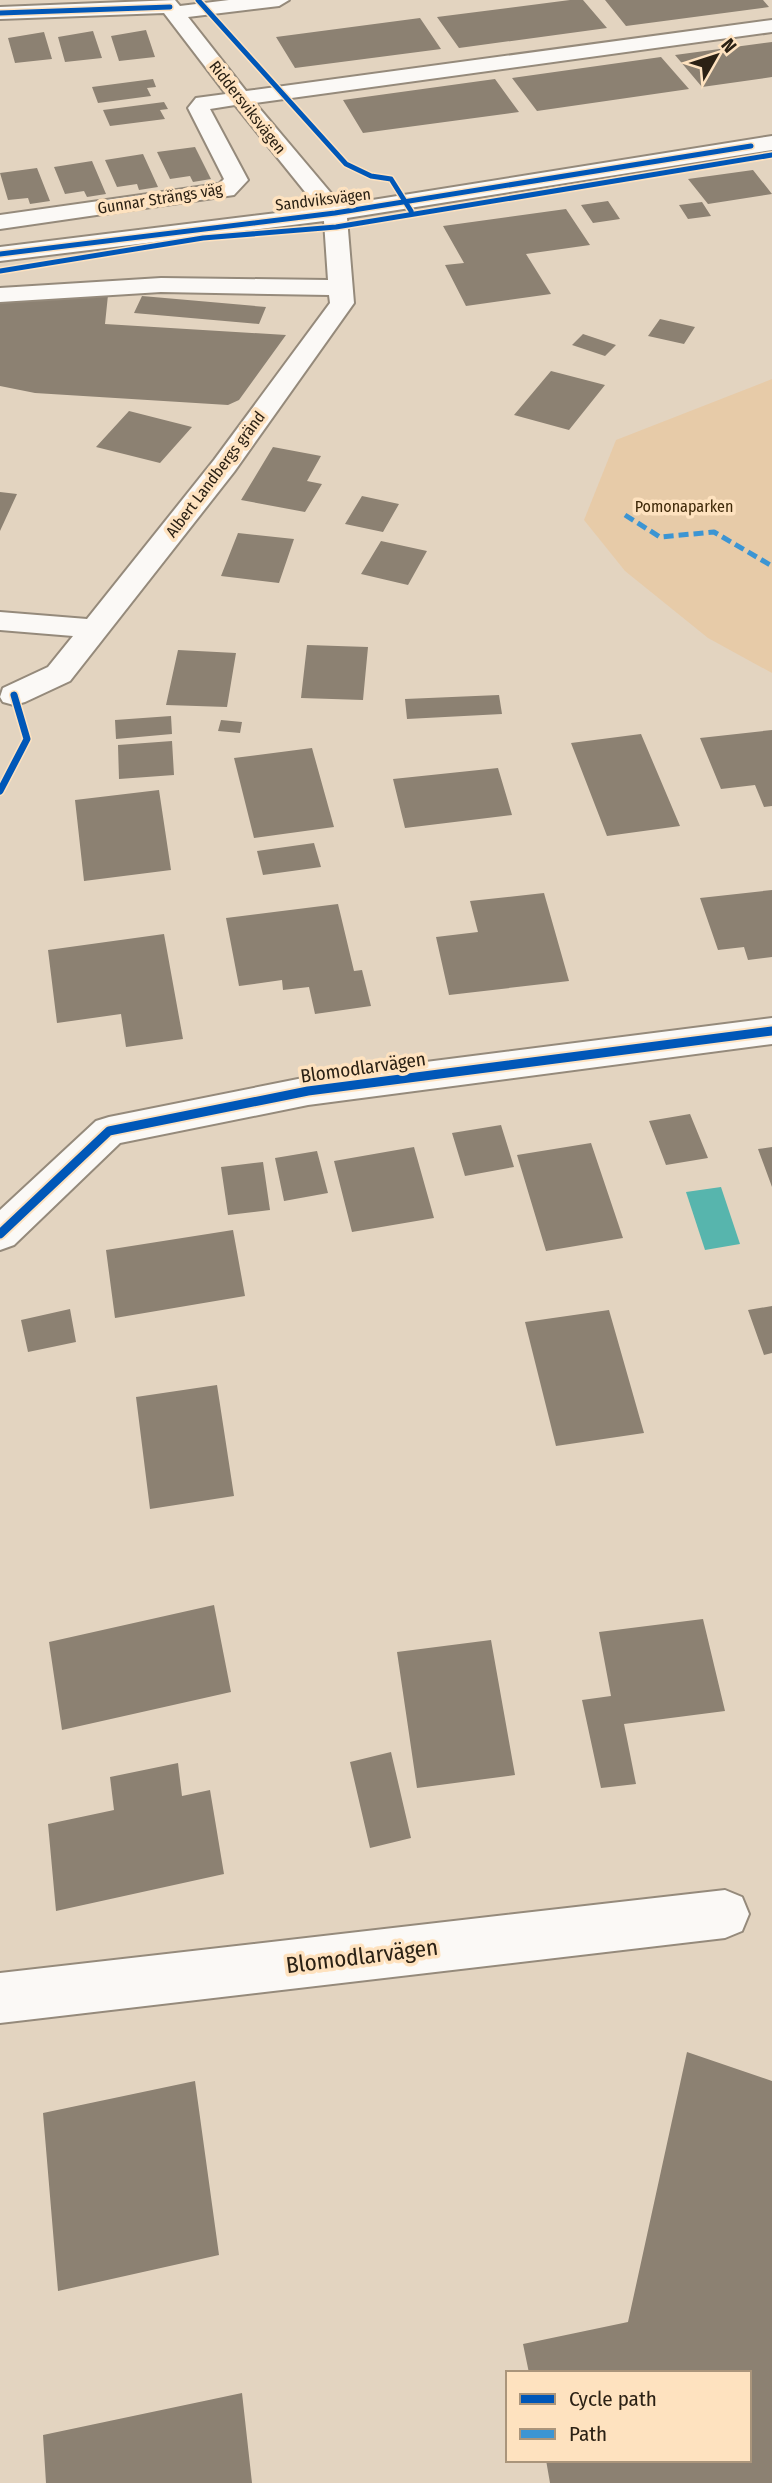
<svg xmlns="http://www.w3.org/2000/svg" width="772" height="2483" font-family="'Fira Sans Condensed',sans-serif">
<rect width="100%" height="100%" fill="#e3d4c0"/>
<path fill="#e7cba8" d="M 772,379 L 772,673 L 708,638 L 625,571 L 584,520 L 616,440 Z"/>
<path fill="#57b5ad" d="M 721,1187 L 740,1244 L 705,1250 L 686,1192 Z"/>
<path fill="#8c8172" d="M 570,0 L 583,0 L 607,28 L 459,48 L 437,17 Z
M 605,0 L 763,0 L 769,7 L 626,26 Z
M 420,18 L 441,49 L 295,68 L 276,37 Z
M 146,30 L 155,57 L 119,61 L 111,36 Z
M 93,31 L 102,58 L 65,62 L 58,37 Z
M 44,32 L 52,59 L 15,63 L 8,38 Z
M 772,42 L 772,77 L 702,87 L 675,55 Z
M 661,57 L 689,89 L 537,111 L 512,78 Z
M 153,79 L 156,87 L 147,88 L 151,96 L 98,103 L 92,87 Z
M 495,79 L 519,112 L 363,133 L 343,100 Z
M 164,102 L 168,109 L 160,110 L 165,119 L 110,126 L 103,110 Z
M 195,147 L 211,179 L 193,182 L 190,176 L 170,179 L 157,152 Z
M 143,154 L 158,187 L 139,190 L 137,184 L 117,187 L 105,160 Z
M 92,161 L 106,194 L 87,197 L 84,191 L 65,194 L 54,167 Z
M 37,168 L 50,201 L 30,204 L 28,198 L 8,200 L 0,173 Z
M 753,170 L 772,194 L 708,204 L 688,179 Z
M 608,201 L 620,219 L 593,223 L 581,205 Z
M 702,202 L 711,216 L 688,219 L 679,205 Z
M 566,209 L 590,245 L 526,254 L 551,294 L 466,306 L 445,265 L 464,263 L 443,226 Z
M 108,295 L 105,324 L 286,335 L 239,400 L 228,405 L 35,393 L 0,386 L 0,300 Z
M 142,296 L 266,307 L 259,324 L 134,313 Z
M 660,319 L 695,327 L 684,344 L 648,336 Z
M 583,334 L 616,345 L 605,356 L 572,345 Z
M 551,371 L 605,385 L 569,430 L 514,415 Z
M 129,411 L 192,427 L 160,463 L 96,447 Z
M 273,447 L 321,456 L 307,481 L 322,484 L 305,512 L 241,500 Z
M 0,492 L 17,494 L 0,531 Z
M 362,496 L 399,504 L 383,532 L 345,524 Z
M 238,533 L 294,539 L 279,583 L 221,576 Z
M 381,541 L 427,551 L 408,585 L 361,574 Z
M 307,645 L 368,647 L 363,700 L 301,698 Z
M 178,650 L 236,653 L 227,707 L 166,705 Z
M 499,695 L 502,714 L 407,719 L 405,699 Z
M 171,716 L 172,734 L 116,739 L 115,720 Z
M 221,720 L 242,722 L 240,733 L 218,731 Z
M 772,730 L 772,806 L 764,807 L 755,785 L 721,789 L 700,738 Z
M 641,734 L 680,826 L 607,836 L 571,743 Z
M 172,741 L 174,775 L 119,779 L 118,745 Z
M 312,748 L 334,827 L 254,838 L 234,758 Z
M 498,768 L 512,815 L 405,828 L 393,779 Z
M 159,790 L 171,870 L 84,881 L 75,800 Z
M 314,843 L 321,867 L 263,875 L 257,851 Z
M 772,890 L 772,957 L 748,960 L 744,947 L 718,950 L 700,898 Z
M 544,893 L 569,981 L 449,995 L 436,937 L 478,932 L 470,901 Z
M 338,904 L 354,971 L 362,970 L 371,1006 L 315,1014 L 309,987 L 283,990 L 282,980 L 239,986 L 226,918 Z
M 164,934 L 183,1039 L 126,1047 L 121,1014 L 57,1023 L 48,950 Z
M 690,1114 L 708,1158 L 666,1165 L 649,1121 Z
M 501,1125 L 514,1167 L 465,1176 L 452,1133 Z
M 591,1143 L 623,1238 L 546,1251 L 517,1155 Z
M 414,1147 L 434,1218 L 352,1232 L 334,1161 Z
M 772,1147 L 772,1187 L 758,1149 Z
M 317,1151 L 328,1193 L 284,1201 L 275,1158 Z
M 263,1162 L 270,1210 L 228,1215 L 221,1167 Z
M 233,1230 L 245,1296 L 115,1318 L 106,1250 Z
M 772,1306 L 772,1353 L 764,1355 L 748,1310 Z
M 70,1309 L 76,1342 L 28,1352 L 21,1320 Z
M 609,1310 L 644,1433 L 556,1446 L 525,1322 Z
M 217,1385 L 234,1496 L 150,1509 L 136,1397 Z
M 214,1605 L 231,1692 L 62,1730 L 49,1642 Z
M 703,1619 L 725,1711 L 624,1724 L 636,1784 L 601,1788 L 582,1700 L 611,1696 L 599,1632 Z
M 491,1640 L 515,1775 L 417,1788 L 397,1652 Z
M 391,1752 L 411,1838 L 370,1848 L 350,1762 Z
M 178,1763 L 182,1796 L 210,1790 L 224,1874 L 56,1911 L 48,1824 L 114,1810 L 110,1777 Z
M 687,2052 L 772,2081 L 772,2483 L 550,2483 L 546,2460 L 749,2460 L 749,2373 L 529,2373 L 523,2344 L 628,2322 Z
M 195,2081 L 219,2255 L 58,2291 L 43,2113 Z
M 242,2393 L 252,2483 L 46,2483 L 43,2435 Z"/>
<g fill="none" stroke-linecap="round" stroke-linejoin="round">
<defs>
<path id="minor" d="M 175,0 L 180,6 L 229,0 L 289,0 L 279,6 L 188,17 L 246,91 L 772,20 L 772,32 L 255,103 L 341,205 L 772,136 L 772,150 L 347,218 L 354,303 L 234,472 L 70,681 L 25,702 L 14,705 L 3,702 L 0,697 L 3,688 L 48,667 L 73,636 L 0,630 L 0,612 L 87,619 L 214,460 L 330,303 L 329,295 L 161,292 L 0,302 L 0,288 L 161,278 L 328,280 L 324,221 L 0,261 L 0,247 L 318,208 L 235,105 L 210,109 L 248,180 L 234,195 L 0,229 L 0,215 L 219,184 L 224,179 L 188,108 L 196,98 L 226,94 L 164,13 L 0,19 L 0,7 Z
M 772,1018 L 772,1044 L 308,1105 L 120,1143 L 14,1245 L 0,1250 L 0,1210 L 96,1121 L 109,1117 L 308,1077 Z
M 725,1890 L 742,1897 L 749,1914 L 742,1931 L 725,1938 L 0,2023 L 0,1973 Z"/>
</defs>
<use href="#minor" stroke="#958a7b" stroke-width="4"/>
<path stroke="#dbd7d1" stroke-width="3.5" stroke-dasharray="5 2.5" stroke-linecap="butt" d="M 0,791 L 26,735"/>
<use href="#minor" fill="#fbf9f6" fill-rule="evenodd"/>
<path stroke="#3c95d3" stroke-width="5" stroke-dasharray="10 5" stroke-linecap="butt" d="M 625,515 L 660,537 L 714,532 L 772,566"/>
<defs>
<path id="cycleway-far2" d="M 198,0 L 346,164 L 371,176 L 391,179 L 411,211
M 0,13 L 170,7
M 0,254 L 335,213 L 751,146
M 0,271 L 203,238 L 336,227 L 772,155"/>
<path id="cycleway-far1" d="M 0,791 L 27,739 L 14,695"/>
<path id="cycleway" d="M 0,1234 L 109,1131 L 308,1091 L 772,1031"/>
</defs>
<use href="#cycleway-far2" stroke="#fee2bf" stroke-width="8"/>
<use href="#cycleway-far1" stroke="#fee2bf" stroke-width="10"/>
<use href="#cycleway" stroke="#fee2bf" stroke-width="13"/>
<use href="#cycleway-far2" stroke="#0057b8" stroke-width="5"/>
<use href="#cycleway-far1" stroke="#0057b8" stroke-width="7"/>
<use href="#cycleway" stroke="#0057b8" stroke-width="9"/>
</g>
<g text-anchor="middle" stroke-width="7" stroke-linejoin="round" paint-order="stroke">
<g font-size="16" fill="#2b2114" stroke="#fee2bf">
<text transform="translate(248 107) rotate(52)" y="6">Riddersviksvägen</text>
<text transform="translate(160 198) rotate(-9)" y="6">Gunnar Strängs väg</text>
<text transform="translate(323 199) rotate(-7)" y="6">Sandviksvägen</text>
<text transform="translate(215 474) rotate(-53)" y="6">Albert Landbergs gränd</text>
</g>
<g font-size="16" fill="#3e2808" stroke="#fee2bf">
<text x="684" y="512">Pomonaparken</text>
</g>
<g font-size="19" fill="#2b2114" stroke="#fee2bf">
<text transform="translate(363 1067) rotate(-8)" y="7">Blomodlarvägen</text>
</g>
<g font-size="23" fill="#2b2114" stroke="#fee2bf">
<text transform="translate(362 1956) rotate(-7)" y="8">Blomodlarvägen</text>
</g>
</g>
<rect x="506" y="2371" width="245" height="91" fill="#fee2bf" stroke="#aa957b" stroke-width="2"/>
<rect x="520" y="2394" width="35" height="10" fill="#0057b8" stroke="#aa957b" stroke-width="2"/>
<text x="569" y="2406" font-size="21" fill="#2b2114">Cycle path</text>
<rect x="520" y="2429" width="35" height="10" fill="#3c95d3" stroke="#aa957b" stroke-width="2"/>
<text x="569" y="2441" font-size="21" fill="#2b2114">Path</text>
<g transform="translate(716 56) rotate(51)" stroke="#fee2bf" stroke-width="5" paint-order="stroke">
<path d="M0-5L12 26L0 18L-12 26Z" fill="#2b2114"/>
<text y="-10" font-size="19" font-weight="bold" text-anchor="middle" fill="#2b2114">N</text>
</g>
</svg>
